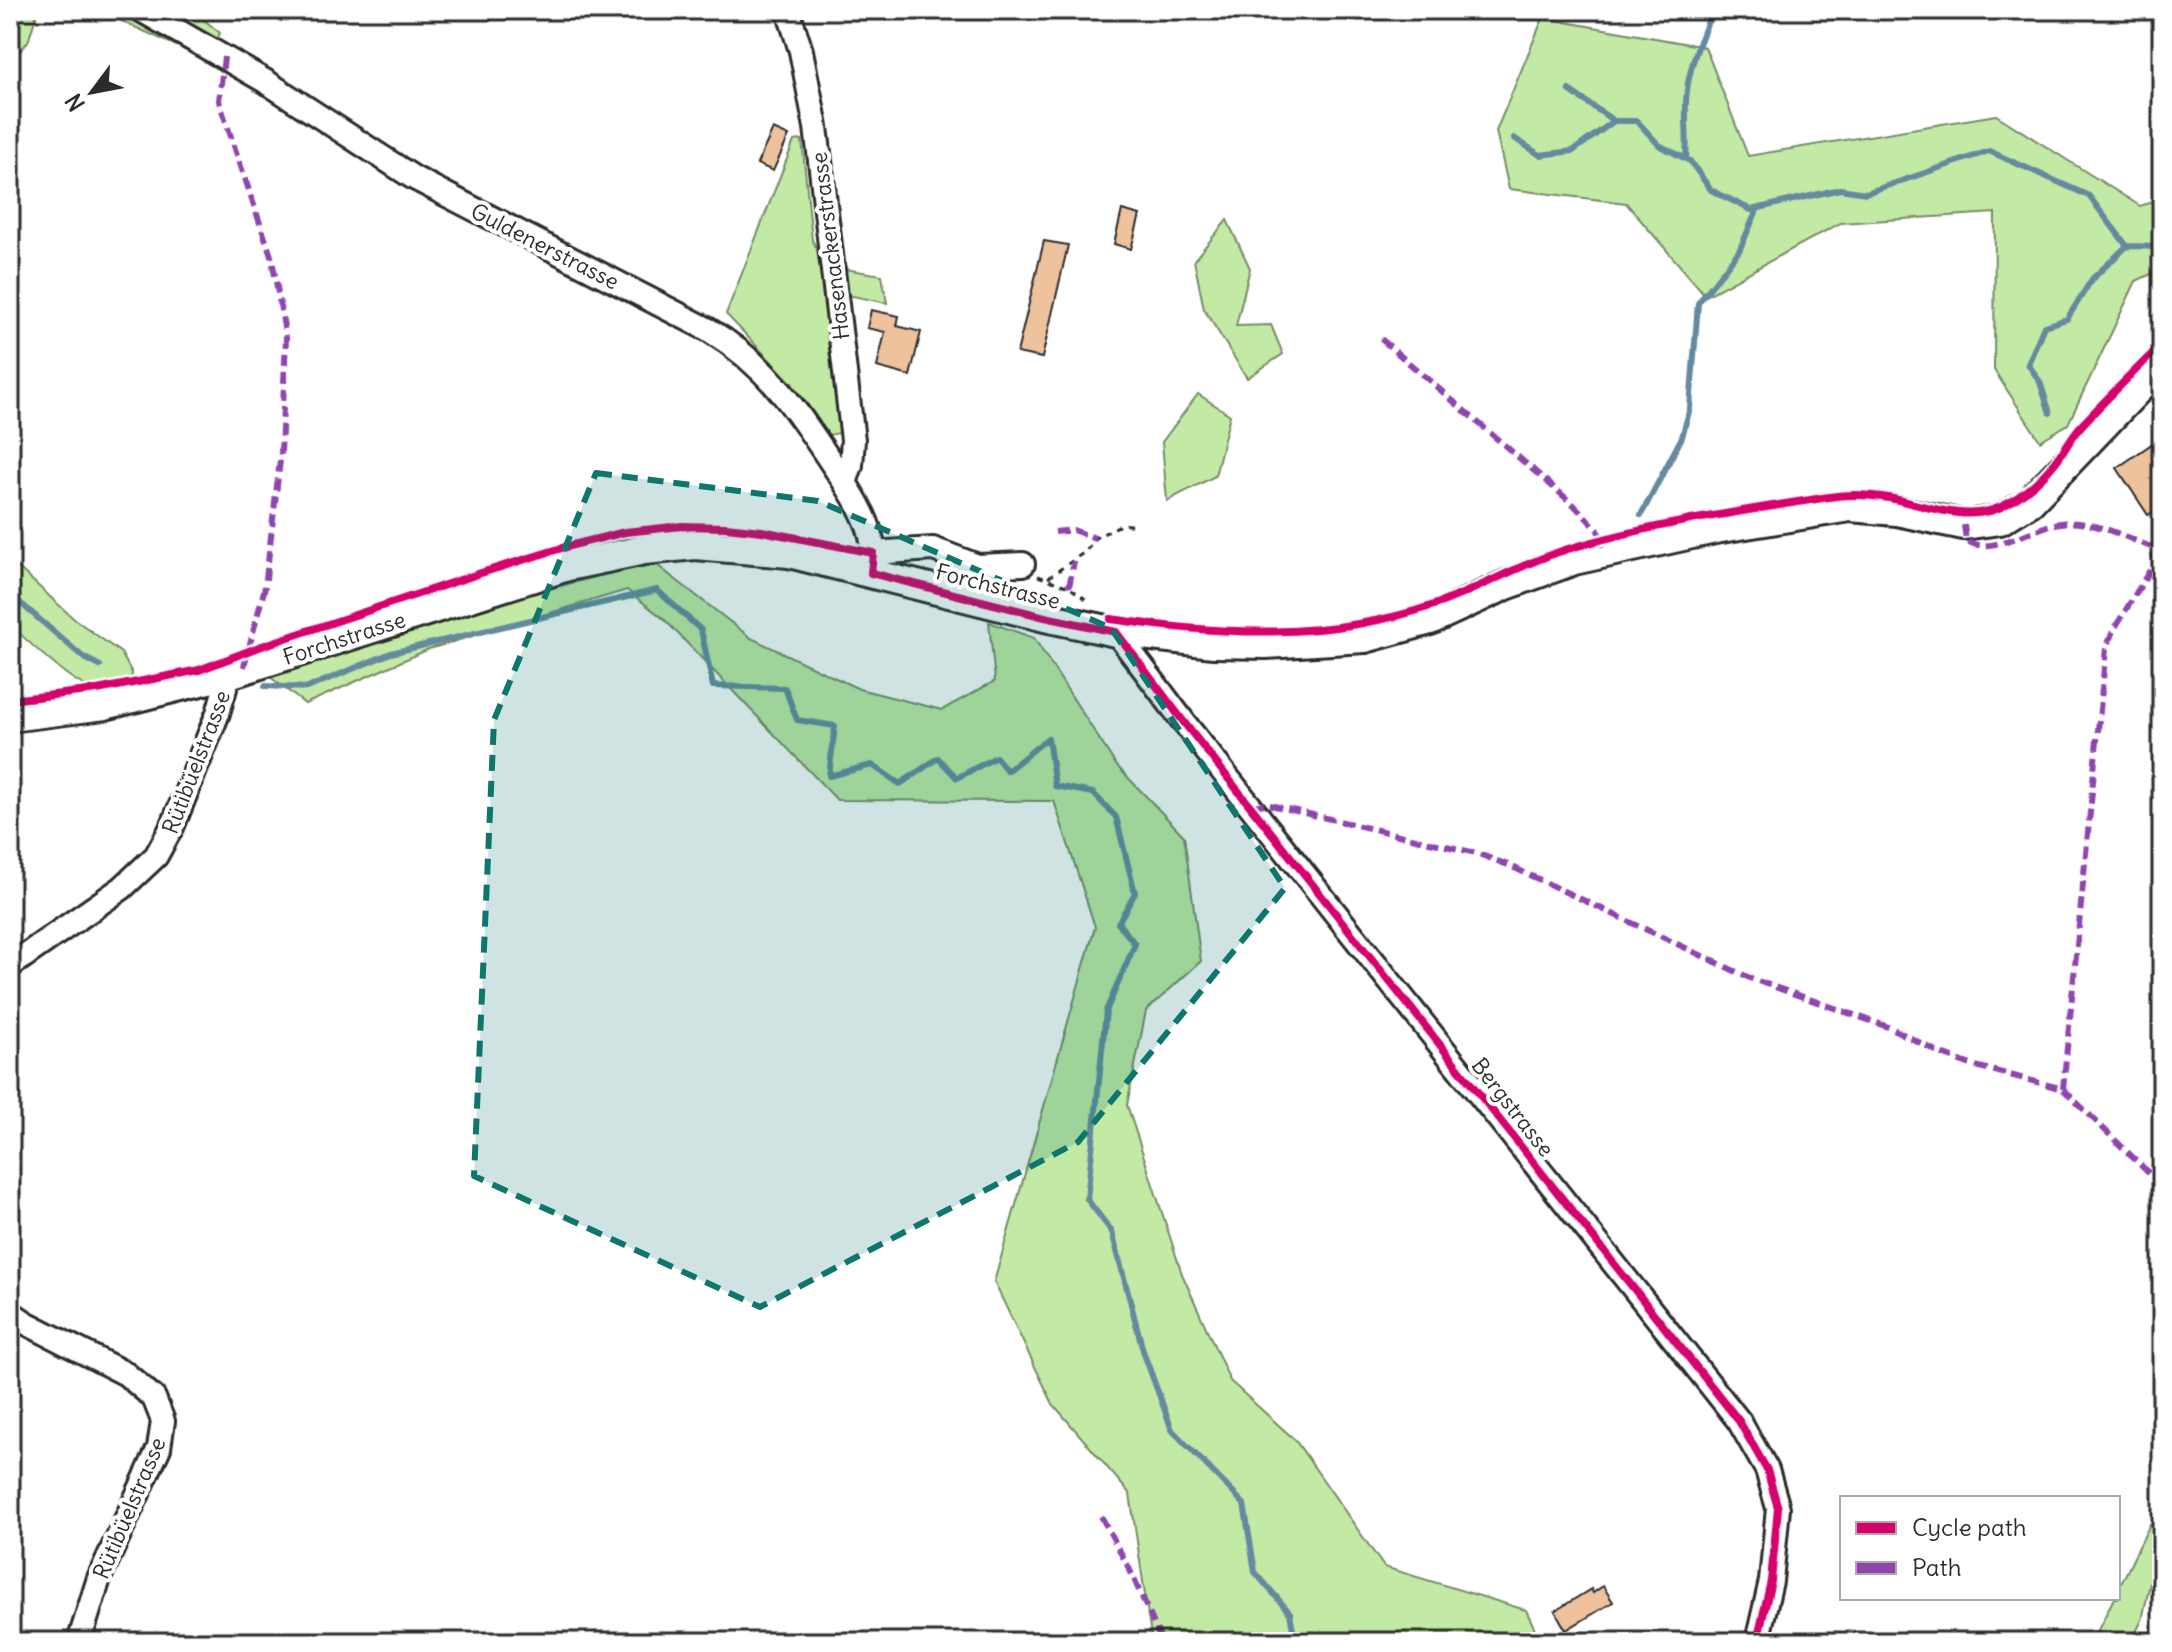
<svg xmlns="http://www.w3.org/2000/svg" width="2172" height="1652" font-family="Delius,sans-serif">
<rect width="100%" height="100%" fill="#fff"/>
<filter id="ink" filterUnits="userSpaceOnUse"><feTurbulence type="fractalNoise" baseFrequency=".0125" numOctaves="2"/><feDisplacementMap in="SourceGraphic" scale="16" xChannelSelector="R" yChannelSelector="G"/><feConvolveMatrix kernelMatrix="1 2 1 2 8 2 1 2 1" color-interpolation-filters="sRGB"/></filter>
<g filter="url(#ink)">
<path fill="#c2eaa5" stroke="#768a68" stroke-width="2" d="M 10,10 L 38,10 L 28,42 L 13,59 L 10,70 Z
M 97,10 L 192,10 L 220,33 L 214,46 L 199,56 Z
M 1543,18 L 1705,47 L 1748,156 L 1996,115 L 2140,206 L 2162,199 L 2162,269 L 2136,281 L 2068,424 L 2040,441 L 1994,370 L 1995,213 L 1840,223 L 1706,296 L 1626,203 L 1509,189 L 1496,131 Z
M 802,140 L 812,240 L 826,266 L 882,275 L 887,303 L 823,290 L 840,395 L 840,433 L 821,436 L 792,383 L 726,314 L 794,141 Z
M 1227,220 L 1250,268 L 1236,326 L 1271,325 L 1283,354 L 1247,378 L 1204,309 L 1194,260 Z
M 1198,394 L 1230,415 L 1215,476 L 1167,501 L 1162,442 Z
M 10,560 L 73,618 L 121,653 L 132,673 L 131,684 C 121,686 109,690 99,690 C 75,689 29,641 10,625 Z
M 653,562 L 751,638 L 859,689 L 942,710 L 995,681 L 989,622 L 1034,638 L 1116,765 L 1184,836 L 1201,961 L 1146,1011 L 1127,1105 L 1182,1274 L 1230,1381 L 1295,1440 L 1384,1567 L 1526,1610 L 1541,1642 L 1152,1642 L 1130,1494 L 1053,1404 L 994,1282 L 1095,927 L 1054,801 L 837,800 L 664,619 L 627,590 L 429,649 L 305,704 L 265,673 L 495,603 Z
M 2150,1524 L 2162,1525 L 2162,1574 L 2152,1574 L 2142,1620 L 2131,1642 L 2092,1642 L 2114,1598 L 2118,1598 L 2118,1590 Z"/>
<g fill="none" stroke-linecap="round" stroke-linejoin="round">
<path stroke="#658a9f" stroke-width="6" d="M 1569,90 L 1614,121
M 1514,138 L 1540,155 L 1573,151 L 1614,121 L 1637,121 L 1659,145 L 1690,161 L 1711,190 L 1751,210 L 1840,189 L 1866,193 L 1989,151 L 2089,196 L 2127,246 L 2162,247
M 1686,158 C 1688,139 1685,121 1686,102 C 1687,71 1700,40 1712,12
M 2050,413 L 2040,382 L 2028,364 L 2044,326 L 2067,319 L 2092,279 L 2127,246
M 1641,515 L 1682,437 L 1690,408 L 1698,303 L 1739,251 L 1758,208
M 10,594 L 83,657 L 100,666
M 265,686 L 307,688 L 391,653 L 657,590 L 701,630 L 713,686 L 785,688 L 797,720 L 835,726 L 829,776 L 872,765 L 900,784 L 938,758 L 957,778 L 996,757 L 1007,771 L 1048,738 L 1055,786 L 1093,793 L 1116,817 L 1135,893 L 1118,923 L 1135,944 L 1106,1011 L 1087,1199 L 1112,1232 L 1144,1354 L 1172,1430 L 1244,1504 L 1255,1572 L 1290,1613 L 1295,1642"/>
</g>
<path fill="#efc29e" stroke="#2b2b2b" stroke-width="2" d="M 773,129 L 789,136 L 773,171 L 757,164 Z
M 1122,210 L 1140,215 L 1131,249 L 1114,244 Z
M 1044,241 L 1068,245 L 1042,358 L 1017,353 Z
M 871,310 L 899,316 L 897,326 L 921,332 L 910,376 L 877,367 L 885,332 L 867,328 Z
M 2156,441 L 2162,450 L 2162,506 L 2148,515 L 2117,468 Z
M 1603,1586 L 1613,1602 L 1566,1630 L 1555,1611 L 1591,1589 L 1593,1593 Z"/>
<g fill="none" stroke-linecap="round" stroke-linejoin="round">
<defs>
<path id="minor" d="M 141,10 L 265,81 L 414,178 L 709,330 C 768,366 796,409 833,465 C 847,486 865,511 871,536 C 874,548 872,560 871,573
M 788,10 L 801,51 L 816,127 L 853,440 L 851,465 L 845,483
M 873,553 L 933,549 L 978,566 L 1023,564
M 1116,632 L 1189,729 L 1739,1421 L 1767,1470 L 1778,1508 L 1771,1581 L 1757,1642
M 10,966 L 122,888 L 156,856 L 173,825 L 218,713 L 229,674
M 10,1312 L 26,1323 L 126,1374 L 154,1398 L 163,1421 L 159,1448 L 99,1578 L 79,1642"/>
<path id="major" d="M 10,717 L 105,705 L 229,674 L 568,566 L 644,550 L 695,545 L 789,553 L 1045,617 L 1116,632 L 1214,643 L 1266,644 L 1365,638 L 1430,620 L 1506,585 L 1574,560 L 1715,529 L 1850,507 L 1897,511 L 1964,525 L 2000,520 L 2030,502 L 2162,364"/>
</defs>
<use href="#minor" stroke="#2b2b2b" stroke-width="28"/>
<use href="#major" stroke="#2b2b2b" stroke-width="34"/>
<path stroke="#2b2b2b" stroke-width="3" stroke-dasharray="6 6" stroke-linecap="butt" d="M 1038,576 L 1069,587 L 1088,601
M 1048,578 L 1086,551 L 1095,538 L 1122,524 L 1136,526"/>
<use href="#minor" stroke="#fff" stroke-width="22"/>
<use href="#major" stroke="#fff" stroke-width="28"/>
<path stroke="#8e44ad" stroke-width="6" stroke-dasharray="12 6" stroke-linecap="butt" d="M 224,57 L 219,101 L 272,259 L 286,338 L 281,452 L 265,587 L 243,670
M 1381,339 L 1574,505 L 1598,530 L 1603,547
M 1964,525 L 1966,540 C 1988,557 2030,529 2055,524 C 2088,517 2122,536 2151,547 L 2155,562 L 2113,631 L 2106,648 L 2063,1089
M 1055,532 L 1073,530 L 1095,538
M 1069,587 L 1074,561
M 1252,806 L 1266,804 L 1476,853 L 1508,865 L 1752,979 L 1891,1028 L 1940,1053 L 1968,1064 L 2063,1089 L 2162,1186
M 1101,1516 L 1129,1568 L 1162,1642"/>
<defs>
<path id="cycleway" d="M 1111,619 C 1220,635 1328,641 1434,605 C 1480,589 1521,563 1568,549 C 1652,524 1742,511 1829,497 C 1847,494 1870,495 1889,498 C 1925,505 1966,523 2001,507 C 2024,496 2050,472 2064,450 C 2069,442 2074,434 2081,426 C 2107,398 2135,371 2162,344
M 10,700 L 97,690 L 199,670 L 262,646 L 481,573 L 565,547 L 625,532 L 682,526 L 726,527 L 762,531 L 873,553 L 871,573 L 1045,617 L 1116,632 L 1189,729 L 1739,1421 L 1767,1470 L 1778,1508 L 1771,1581 L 1757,1642"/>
</defs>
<use href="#cycleway" stroke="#fff" stroke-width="13"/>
<use href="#cycleway" stroke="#d6006c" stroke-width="8"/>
</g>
</g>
<path fill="#0f766e" fill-opacity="0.2" stroke="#0f766e" stroke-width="6" stroke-dasharray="16 10" stroke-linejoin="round" d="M 596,473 L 818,501 L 1111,628 L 1285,888 L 1078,1142 L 760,1307 L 474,1176 L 494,720 Z"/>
<g text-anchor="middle" stroke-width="8" stroke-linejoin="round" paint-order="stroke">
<g font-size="22" fill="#2b2b2b" stroke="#fff">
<text transform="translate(545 246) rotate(27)" y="8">Guldenerstrasse</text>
<text transform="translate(830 246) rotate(-97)" y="8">Hasenackerstrasse</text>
<text transform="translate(998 586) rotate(14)" y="8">Forchstrasse</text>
<text transform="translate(344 638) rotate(-18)" y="8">Forchstrasse</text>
<text transform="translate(196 762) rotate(-69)" y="8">Rütibüelstrasse</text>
<text transform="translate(1513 1107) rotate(52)" y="8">Bergstrasse</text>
<text transform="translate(129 1508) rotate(-67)" y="8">Rütibüelstrasse</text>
</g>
</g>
<rect width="2172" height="1652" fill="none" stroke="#fff" stroke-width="40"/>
<rect x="20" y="20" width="2132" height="1612" fill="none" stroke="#2b2b2b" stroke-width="3" filter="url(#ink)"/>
<rect x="1840" y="1496" width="280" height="104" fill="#ffffff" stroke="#aaaaaa" stroke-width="2"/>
<rect x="1856" y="1522" width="40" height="12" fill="#d6006c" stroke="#aaaaaa" stroke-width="2"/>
<text x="1912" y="1536" font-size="24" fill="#2b2b2b">Cycle path</text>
<rect x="1856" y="1562" width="40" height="12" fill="#8e44ad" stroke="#aaaaaa" stroke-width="2"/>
<text x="1912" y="1576" font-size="24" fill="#2b2b2b">Path</text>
<g transform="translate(92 92) rotate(238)" stroke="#ffffff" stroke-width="6" paint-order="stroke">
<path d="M0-6L14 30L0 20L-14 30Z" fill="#2b2b2b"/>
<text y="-12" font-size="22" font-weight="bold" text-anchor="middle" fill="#2b2b2b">N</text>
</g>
</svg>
